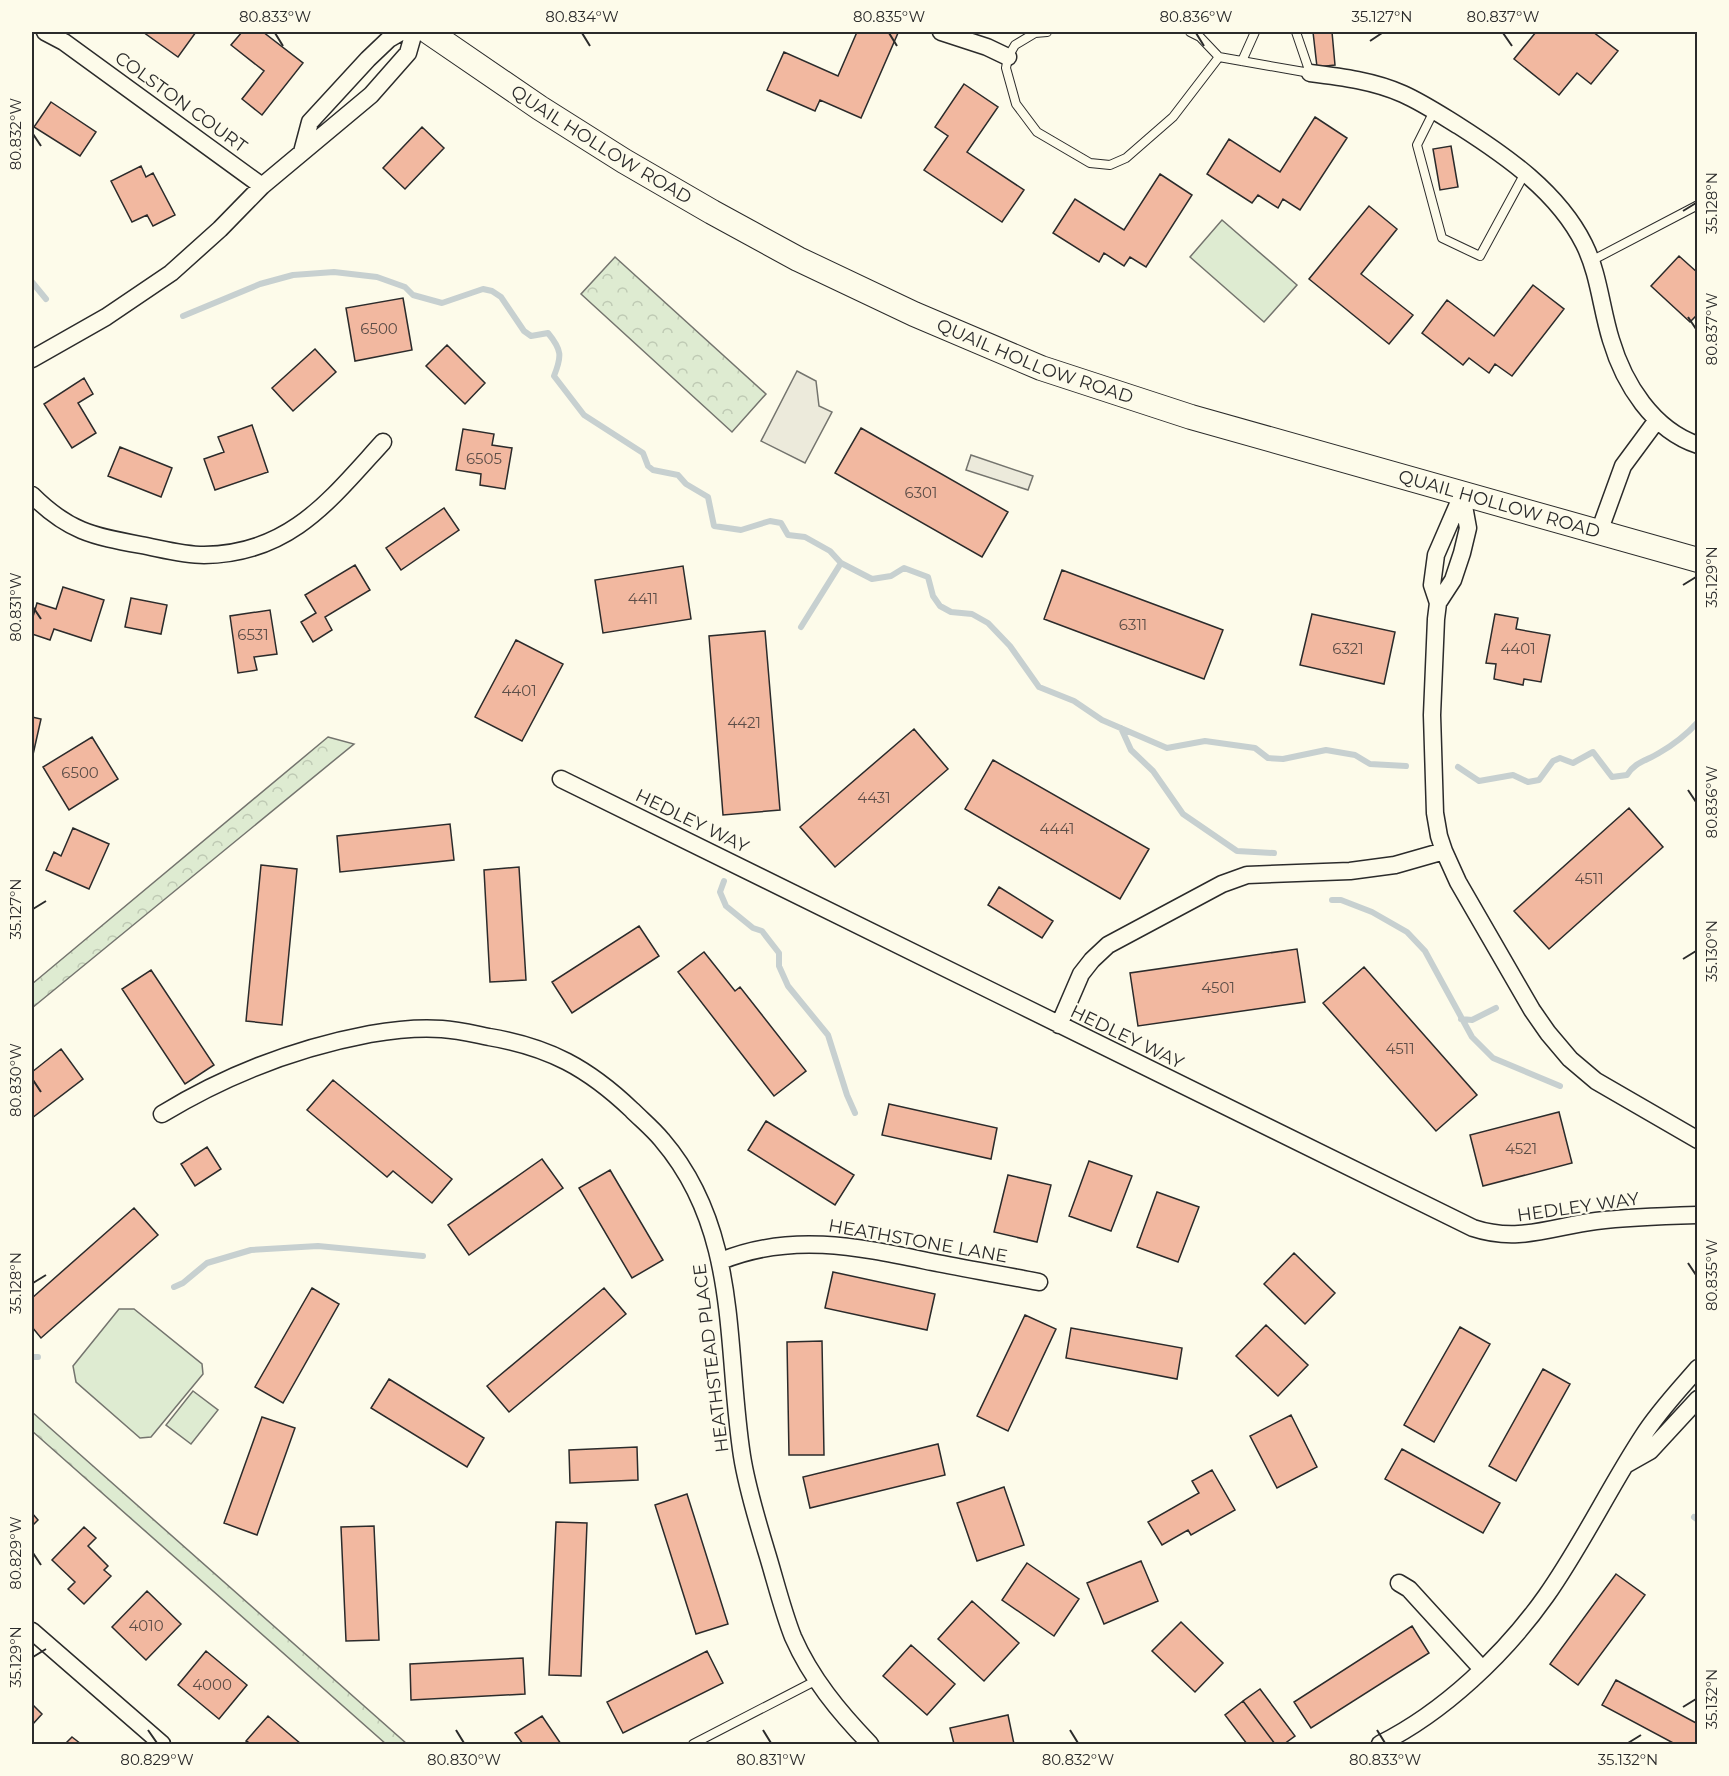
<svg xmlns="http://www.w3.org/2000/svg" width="1729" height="1776" font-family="Montserrat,sans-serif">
<defs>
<pattern id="forest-crowns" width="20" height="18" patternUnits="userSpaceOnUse" patternTransform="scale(1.5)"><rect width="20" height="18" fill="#deebd1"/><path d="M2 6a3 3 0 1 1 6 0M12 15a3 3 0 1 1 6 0" fill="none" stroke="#bfcab4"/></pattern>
</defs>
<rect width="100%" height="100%" fill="#fdfbea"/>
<path fill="#deebd1" stroke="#74746e" stroke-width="1.5" d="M 1222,220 L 1297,285 L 1264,322 L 1190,257 Z
M 119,1309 L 134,1309 L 202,1364 L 203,1374 L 151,1437 L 140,1438 L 76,1382 L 73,1366 Z
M 193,1391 L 218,1410 L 191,1444 L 166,1425 Z"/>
<path fill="url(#forest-crowns)" stroke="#74746e" stroke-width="1.5" d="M 615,257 L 766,394 L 732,432 L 581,294 Z
M 328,737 L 354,744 L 32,1008 L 32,984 Z
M 32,1412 L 407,1744 L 386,1744 L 32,1431 Z"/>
<path fill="#eceadb" stroke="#74746e" stroke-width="1.5" d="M 797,371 L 816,381 L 819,406 L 832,412 L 805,463 L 761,441 Z
M 971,455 L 1033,476 L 1028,490 L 966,470 Z"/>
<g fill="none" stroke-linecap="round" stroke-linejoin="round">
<path stroke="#c7d0d0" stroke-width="6" d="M 32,282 L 46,299
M 183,316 L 260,284 L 293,275 L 334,272 L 377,277 L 405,287 L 413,295 L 442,303 L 483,289 L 492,291 L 501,297 L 524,331 L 531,336 L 548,333 C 562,350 562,356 554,376 L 584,415 L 643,453 L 648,466 L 653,470 L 678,475 L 686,484 L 708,497 L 714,526 L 741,530 L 770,521 L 781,523 L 788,535 L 805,537 L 830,551 L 841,563 L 872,579 L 891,576 L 904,568 L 928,577 L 933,596 L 940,606 L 951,612 L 972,614 L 988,623 L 1010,646 L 1039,687 L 1074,701 L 1102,720 L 1167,748 L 1205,741 L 1255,748 L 1268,758 L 1283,759 L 1326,750 L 1355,755 L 1370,764 L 1406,766
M 801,627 L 841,563
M 1121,728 L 1131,750 L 1153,771 L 1183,814 L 1237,851 L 1274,853
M 1458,767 L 1479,781 L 1513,775 L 1528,782 L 1539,780 L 1553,761 L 1560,758 L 1573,763 L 1593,752 L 1612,777 L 1627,775 C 1635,762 1646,761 1659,753 C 1673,745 1687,734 1698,722
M 724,881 L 720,892 L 726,906 L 753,928 L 762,931 L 779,953 L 779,966 L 788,986 L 828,1035 L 847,1095 L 855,1113
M 1332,900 L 1341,900 L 1372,912 L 1407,932 L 1425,951 L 1472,1037 L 1493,1058 L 1560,1086
M 1461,1019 L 1472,1020 L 1496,1008
M 174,1287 L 183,1283 L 207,1263 L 251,1250 L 318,1246 L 423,1256
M 32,1357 L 38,1357
M 1694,1517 L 1698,1520"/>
</g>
<path fill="#f2b8a0" stroke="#2b2b2b" stroke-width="1.5" d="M 143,32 L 196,32 L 178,57 Z
M 242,32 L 263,32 L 303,63 L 262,115 L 242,99 L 264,71 L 231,45 Z
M 857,32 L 893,32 L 898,33 L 861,118 L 820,100 L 815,111 L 767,90 L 784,52 L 838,76 Z
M 1313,32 L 1332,32 L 1335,65 L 1317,67 Z
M 1536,32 L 1593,32 L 1618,51 L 1591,84 L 1577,73 L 1559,95 L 1514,59 Z
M 964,84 L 998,107 L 967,152 L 1024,190 L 1002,222 L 924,170 L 948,136 L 935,127 Z
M 51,102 L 96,132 L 80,156 L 34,127 Z
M 1315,117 L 1347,138 L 1300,210 L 1283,199 L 1278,208 L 1258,195 L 1252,203 L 1207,174 L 1229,139 L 1280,172 Z
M 422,127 L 444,148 L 405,189 L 383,168 Z
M 1451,146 L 1458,187 L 1440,190 L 1433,149 Z
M 141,166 L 146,177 L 153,173 L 175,215 L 153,226 L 147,215 L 132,222 L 111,181 Z
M 1160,174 L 1192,195 L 1146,267 L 1130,257 L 1124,266 L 1104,253 L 1099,262 L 1053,233 L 1075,199 L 1124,230 Z
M 1369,206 L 1397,229 L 1361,274 L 1413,315 L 1389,344 L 1309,279 Z
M 1679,256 L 1698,273 L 1698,317 L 1696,316 L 1690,322 L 1651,286 Z
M 1533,285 L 1564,309 L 1512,376 L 1495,364 L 1489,373 L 1469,358 L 1463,365 L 1422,333 L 1447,300 L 1494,336 Z
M 403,298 L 412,350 L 355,361 L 346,308 Z
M 447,345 L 485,383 L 465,404 L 426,366 Z
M 315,349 L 336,372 L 293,411 L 272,388 Z
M 84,378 L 93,394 L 78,403 L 96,433 L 72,448 L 44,404 Z
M 252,425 L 268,472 L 215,490 L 204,459 L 224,452 L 218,437 Z
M 861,428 L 1008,512 L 982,557 L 835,473 Z
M 463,429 L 494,434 L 492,445 L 512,448 L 505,489 L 480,485 L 481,474 L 456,470 Z
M 120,447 L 172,468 L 161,497 L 108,476 Z
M 444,508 L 459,530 L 401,570 L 386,548 Z
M 355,565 L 370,590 L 325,617 L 332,630 L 313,642 L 301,622 L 316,613 L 305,595 Z
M 683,566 L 691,619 L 603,633 L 595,580 Z
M 1062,570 L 1223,630 L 1204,679 L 1044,619 Z
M 63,587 L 104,600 L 91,641 L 54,629 L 50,640 L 32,634 L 32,620 L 37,603 L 56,609 Z
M 131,598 L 167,605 L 161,634 L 125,627 Z
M 270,610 L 277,654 L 254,657 L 257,670 L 238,673 L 230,616 Z
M 1312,614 L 1395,632 L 1384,684 L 1300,665 Z
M 1495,614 L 1518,618 L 1516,629 L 1550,635 L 1541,682 L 1524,679 L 1523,685 L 1494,679 L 1496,664 L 1486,663 Z
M 765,631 L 780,810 L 723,815 L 709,636 Z
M 516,640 L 563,664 L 522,741 L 475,717 Z
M 32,717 L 41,719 L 32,759 Z
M 914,729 L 948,769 L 835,867 L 800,827 Z
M 92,737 L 118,779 L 69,810 L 43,767 Z
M 993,760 L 1149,849 L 1120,899 L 965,809 Z
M 1629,808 L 1663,847 L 1549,949 L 1514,911 Z
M 450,824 L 454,860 L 340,872 L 337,836 Z
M 73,828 L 109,844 L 89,889 L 46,870 L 54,852 L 61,856 Z
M 261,865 L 297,869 L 282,1025 L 246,1021 Z
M 519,867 L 526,980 L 490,982 L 484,870 Z
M 999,887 L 1053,921 L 1042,938 L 988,905 Z
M 639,926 L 659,956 L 572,1013 L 552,982 Z
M 1297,949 L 1305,1002 L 1138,1026 L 1130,973 Z
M 704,952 L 735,991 L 740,987 L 806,1071 L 774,1096 L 678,972 Z
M 1364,967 L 1477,1095 L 1436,1131 L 1323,1003 Z
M 151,970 L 214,1065 L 185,1084 L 122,989 Z
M 61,1049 L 83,1079 L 32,1118 L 32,1072 Z
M 333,1080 L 452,1179 L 432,1203 L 393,1171 L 387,1177 L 307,1110 Z
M 889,1104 L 997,1128 L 991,1159 L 882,1135 Z
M 1559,1112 L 1572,1163 L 1483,1186 L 1470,1135 Z
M 766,1121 L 854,1175 L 835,1205 L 748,1150 Z
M 207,1147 L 221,1169 L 195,1186 L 181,1164 Z
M 542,1159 L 563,1188 L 469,1255 L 448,1225 Z
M 1089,1161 L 1132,1176 L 1111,1231 L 1069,1216 Z
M 610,1170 L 663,1260 L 632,1278 L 579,1188 Z
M 1008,1175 L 1051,1185 L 1037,1242 L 994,1232 Z
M 1157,1192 L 1199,1207 L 1178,1262 L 1137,1247 Z
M 134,1208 L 158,1235 L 41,1338 L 32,1327 L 32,1298 Z
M 1294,1253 L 1335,1293 L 1305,1324 L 1264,1284 Z
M 833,1272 L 935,1294 L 927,1330 L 825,1308 Z
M 312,1288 L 339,1304 L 283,1403 L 255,1387 Z
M 604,1288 L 626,1314 L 509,1412 L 487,1386 Z
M 1025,1315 L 1056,1329 L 1008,1431 L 977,1416 Z
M 1266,1325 L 1308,1365 L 1278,1396 L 1236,1356 Z
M 1460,1327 L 1490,1344 L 1434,1442 L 1404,1425 Z
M 1071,1328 L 1182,1348 L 1177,1379 L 1066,1358 Z
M 822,1341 L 824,1455 L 789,1455 L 787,1342 Z
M 1543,1369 L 1570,1384 L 1516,1481 L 1489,1466 Z
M 389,1379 L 484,1438 L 467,1467 L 371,1408 Z
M 1291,1415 L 1317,1467 L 1277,1488 L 1250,1436 Z
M 262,1417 L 295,1428 L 257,1535 L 224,1523 Z
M 938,1444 L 945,1475 L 810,1508 L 803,1477 Z
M 637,1447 L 638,1480 L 570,1483 L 569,1450 Z
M 1402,1449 L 1500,1503 L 1483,1533 L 1385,1479 Z
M 1212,1470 L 1235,1510 L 1191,1535 L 1188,1530 L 1162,1545 L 1148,1522 L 1199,1493 L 1192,1481 Z
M 1004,1487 L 1024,1545 L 977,1561 L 957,1503 Z
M 687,1494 L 728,1624 L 696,1634 L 655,1505 Z
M 32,1513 L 38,1520 L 32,1526 Z
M 556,1522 L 587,1523 L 581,1676 L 549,1675 Z
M 374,1526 L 379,1640 L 346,1641 L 341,1527 Z
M 84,1527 L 96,1538 L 88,1546 L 108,1566 L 104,1570 L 111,1576 L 84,1604 L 68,1589 L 75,1582 L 52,1560 Z
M 1141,1561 L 1158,1601 L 1104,1624 L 1087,1583 Z
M 1027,1563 L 1079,1599 L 1054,1636 L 1002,1600 Z
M 1616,1574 L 1645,1595 L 1578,1685 L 1550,1664 Z
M 147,1591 L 181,1624 L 146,1660 L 112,1627 Z
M 972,1601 L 1019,1643 L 984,1681 L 938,1639 Z
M 1181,1622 L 1223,1663 L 1195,1692 L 1152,1651 Z
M 1412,1626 L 1429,1653 L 1311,1728 L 1294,1702 Z
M 911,1645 L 955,1684 L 927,1715 L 883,1676 Z
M 206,1651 L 247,1685 L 219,1719 L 178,1685 Z
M 707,1651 L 723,1683 L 623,1733 L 607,1702 Z
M 523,1658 L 525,1694 L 411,1700 L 410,1664 Z
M 1616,1680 L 1698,1724 L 1698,1744 L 1675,1744 L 1602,1705 Z
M 1260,1689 L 1295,1736 L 1284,1744 L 1275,1744 L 1243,1701 Z
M 1243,1701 L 1275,1744 L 1247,1744 L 1225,1715 Z
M 32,1704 L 42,1714 L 32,1725 Z
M 1008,1715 L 1014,1744 L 954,1744 L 950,1728 Z
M 268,1716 L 301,1744 L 251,1744 L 246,1741 Z
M 542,1716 L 561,1744 L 523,1744 L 515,1733 Z
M 72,1737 L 81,1744 L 65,1744 Z"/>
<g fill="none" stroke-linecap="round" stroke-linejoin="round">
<defs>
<path id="service" d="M 1047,32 L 1035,33 L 1015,45 L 1008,57 L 1006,68 L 1016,104 L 1037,132 L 1090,163 L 1110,165 L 1126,158 L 1173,117 L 1219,57
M 1190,32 L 1200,37 L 1219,57 L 1310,73 L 1296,32
M 1242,61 L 1255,32
M 1434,111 L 1417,145 L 1442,238 L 1480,256 L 1525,173
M 1591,261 L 1698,205
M 693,1744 L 817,1680"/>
<path id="minor" d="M 45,32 L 64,42 L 262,186
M 941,32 L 987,47 L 1008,57
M 1310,73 C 1342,77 1374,81 1403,94 C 1423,103 1441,115 1459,126 C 1506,156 1558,192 1584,244 C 1599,274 1601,308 1611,340 C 1624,384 1653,430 1698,445
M 302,152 L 310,122 L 368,59 L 389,39 L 401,32
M 32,359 L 106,317 L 171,273 L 220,229 L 262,186 L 371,95 L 408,53 L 414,32
M 32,495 C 68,531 92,536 141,545 C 162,549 183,555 204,555 C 290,554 330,500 383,442
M 1462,495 L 1468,528 L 1462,553 L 1453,580 L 1438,603 L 1436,619 L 1432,715 L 1435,813 L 1439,836 L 1444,851 L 1458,882 L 1532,1010 L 1548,1033 L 1570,1059 L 1596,1081 L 1698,1140
M 1599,532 L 1623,466 L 1657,420
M 1438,603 L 1432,585 L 1436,555 L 1462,495
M 561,779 L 1473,1228 C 1518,1243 1551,1227 1596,1221 C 1629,1217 1664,1216 1698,1215
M 1059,1025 L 1081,974 L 1092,960 L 1108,945 L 1222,884 L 1247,875 L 1350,871 L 1395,865 L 1444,851
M 162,1114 C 226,1075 296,1048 370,1034 C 393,1030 418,1027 442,1029 C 458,1030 474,1034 489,1037 C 549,1047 588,1068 632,1110 C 642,1120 653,1129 662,1140 C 740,1231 725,1346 742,1456 C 747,1488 757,1520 766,1550 C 775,1579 782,1609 793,1637 C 811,1678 839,1712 870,1744
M 721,1261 C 792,1232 859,1247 932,1262 C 967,1269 1003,1275 1039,1282
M 1627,1464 L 1650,1451 L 1698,1399
M 1399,1583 L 1409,1589 L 1482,1669
M 32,1631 L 162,1744
M 1380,1744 C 1444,1712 1505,1654 1546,1596 C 1582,1545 1609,1488 1643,1436 C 1658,1412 1679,1390 1698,1368"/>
<g id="secondary">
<path id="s1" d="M 429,32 L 540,108 L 624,161 L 712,212 L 798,259 L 914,314 L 1041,368 L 1191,417 L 1698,560"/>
</g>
</defs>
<use href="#service" stroke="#2b2b2b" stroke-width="10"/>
<use href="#minor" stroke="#2b2b2b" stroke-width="19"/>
<use href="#secondary" stroke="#2b2b2b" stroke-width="26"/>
<use href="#service" stroke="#fdfbea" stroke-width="8"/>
<use href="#minor" stroke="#fdfbea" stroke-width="16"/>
<use href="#secondary" stroke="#fdfbea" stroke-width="24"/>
</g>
<path fill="none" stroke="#2b2b2b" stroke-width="2" d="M 275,33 L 283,46M 582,33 L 590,46M 889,33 L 897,46M 1196,33 L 1204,46M 1503,33 L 1512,46M 1370,41 L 1382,33M 33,134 L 41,146M 1683,211 L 1696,203M 1688,317 L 1696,329M 1683,585 L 1696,577M 33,607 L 41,619M 1688,790 L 1696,802M 33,909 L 46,901M 1683,959 L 1696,951M 33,1080 L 41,1092M 1688,1263 L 1696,1275M 33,1283 L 46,1275M 33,1553 L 41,1565M 33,1657 L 46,1649M 1683,1707 L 1696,1699M 148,1730 L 157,1743M 456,1730 L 464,1743M 763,1730 L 771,1743M 1070,1730 L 1078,1743M 1377,1730 L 1385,1743M 1628,1743 L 1641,1735"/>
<g text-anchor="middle" stroke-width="4.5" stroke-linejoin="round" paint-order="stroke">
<g font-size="15" fill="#5d4e48">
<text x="379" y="334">6500</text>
<text x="484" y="464">6505</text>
<text x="921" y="498">6301</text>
<text x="643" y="604">4411</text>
<text x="1133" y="630">6311</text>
<text x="253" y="640">6531</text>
<text x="1348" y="654">6321</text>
<text x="1518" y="654">4401</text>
<text x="519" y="696">4401</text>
<text x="744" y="728">4421</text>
<text x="80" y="778">6500</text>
<text x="874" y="803">4431</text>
<text x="1057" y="834">4441</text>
<text x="1589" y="884">4511</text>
<text x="1218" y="993">4501</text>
<text x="1400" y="1054">4511</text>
<text x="1521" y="1154">4521</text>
<text x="146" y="1631">4010</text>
<text x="212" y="1690">4000</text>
</g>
<g font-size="18" fill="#2b2b2b" stroke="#fdfbea">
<text transform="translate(181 102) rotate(36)" y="6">COLSTON COURT</text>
<text dy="6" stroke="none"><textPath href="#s1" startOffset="206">QUAIL HOLLOW ROAD</textPath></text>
<text dy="6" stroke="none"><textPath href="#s1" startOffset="692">QUAIL HOLLOW ROAD</textPath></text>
<text dy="6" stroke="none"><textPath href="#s1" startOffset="1178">QUAIL HOLLOW ROAD</textPath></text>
<text transform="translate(692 821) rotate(26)" y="6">HEDLEY WAY</text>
<text transform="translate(1127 1037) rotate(26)" y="6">HEDLEY WAY</text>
<text transform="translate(1578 1207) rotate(-8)" y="6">HEDLEY WAY</text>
<text transform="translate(918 1241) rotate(10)" y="6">HEATHSTONE LANE</text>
<text transform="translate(711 1358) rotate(-97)" y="6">HEATHSTEAD PLACE</text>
</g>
</g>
<rect width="1729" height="1776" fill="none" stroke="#fdfbea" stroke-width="66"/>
<rect x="33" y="33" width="1663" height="1710" fill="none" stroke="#2b2b2b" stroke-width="2"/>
<g font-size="15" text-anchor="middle" fill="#2b2b2b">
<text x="275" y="22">80.833°W</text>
<text x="582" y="22">80.834°W</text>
<text x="889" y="22">80.835°W</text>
<text x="1196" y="22">80.836°W</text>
<text x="1382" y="22">35.127°N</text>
<text x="1503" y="22">80.837°W</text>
<text transform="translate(16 134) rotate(-90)" y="5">80.832°W</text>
<text transform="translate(1712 203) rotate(-90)" y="5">35.128°N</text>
<text transform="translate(1712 329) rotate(-90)" y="5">80.837°W</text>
<text transform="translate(1712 577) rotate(-90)" y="5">35.129°N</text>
<text transform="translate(16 607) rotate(-90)" y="5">80.831°W</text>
<text transform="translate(1712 802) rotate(-90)" y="5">80.836°W</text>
<text transform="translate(16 909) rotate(-90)" y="5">35.127°N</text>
<text transform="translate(1712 951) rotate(-90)" y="5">35.130°N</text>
<text transform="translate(16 1080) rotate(-90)" y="5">80.830°W</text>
<text transform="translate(1712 1275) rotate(-90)" y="5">80.835°W</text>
<text transform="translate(16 1283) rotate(-90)" y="5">35.128°N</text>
<text transform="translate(16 1553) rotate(-90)" y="5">80.829°W</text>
<text transform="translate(16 1657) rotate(-90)" y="5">35.129°N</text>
<text transform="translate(1712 1699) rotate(-90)" y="5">35.132°N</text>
<text x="157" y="1765">80.829°W</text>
<text x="464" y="1765">80.830°W</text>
<text x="771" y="1765">80.831°W</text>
<text x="1078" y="1765">80.832°W</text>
<text x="1385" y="1765">80.833°W</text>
<text x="1628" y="1765">35.132°N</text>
</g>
</svg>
